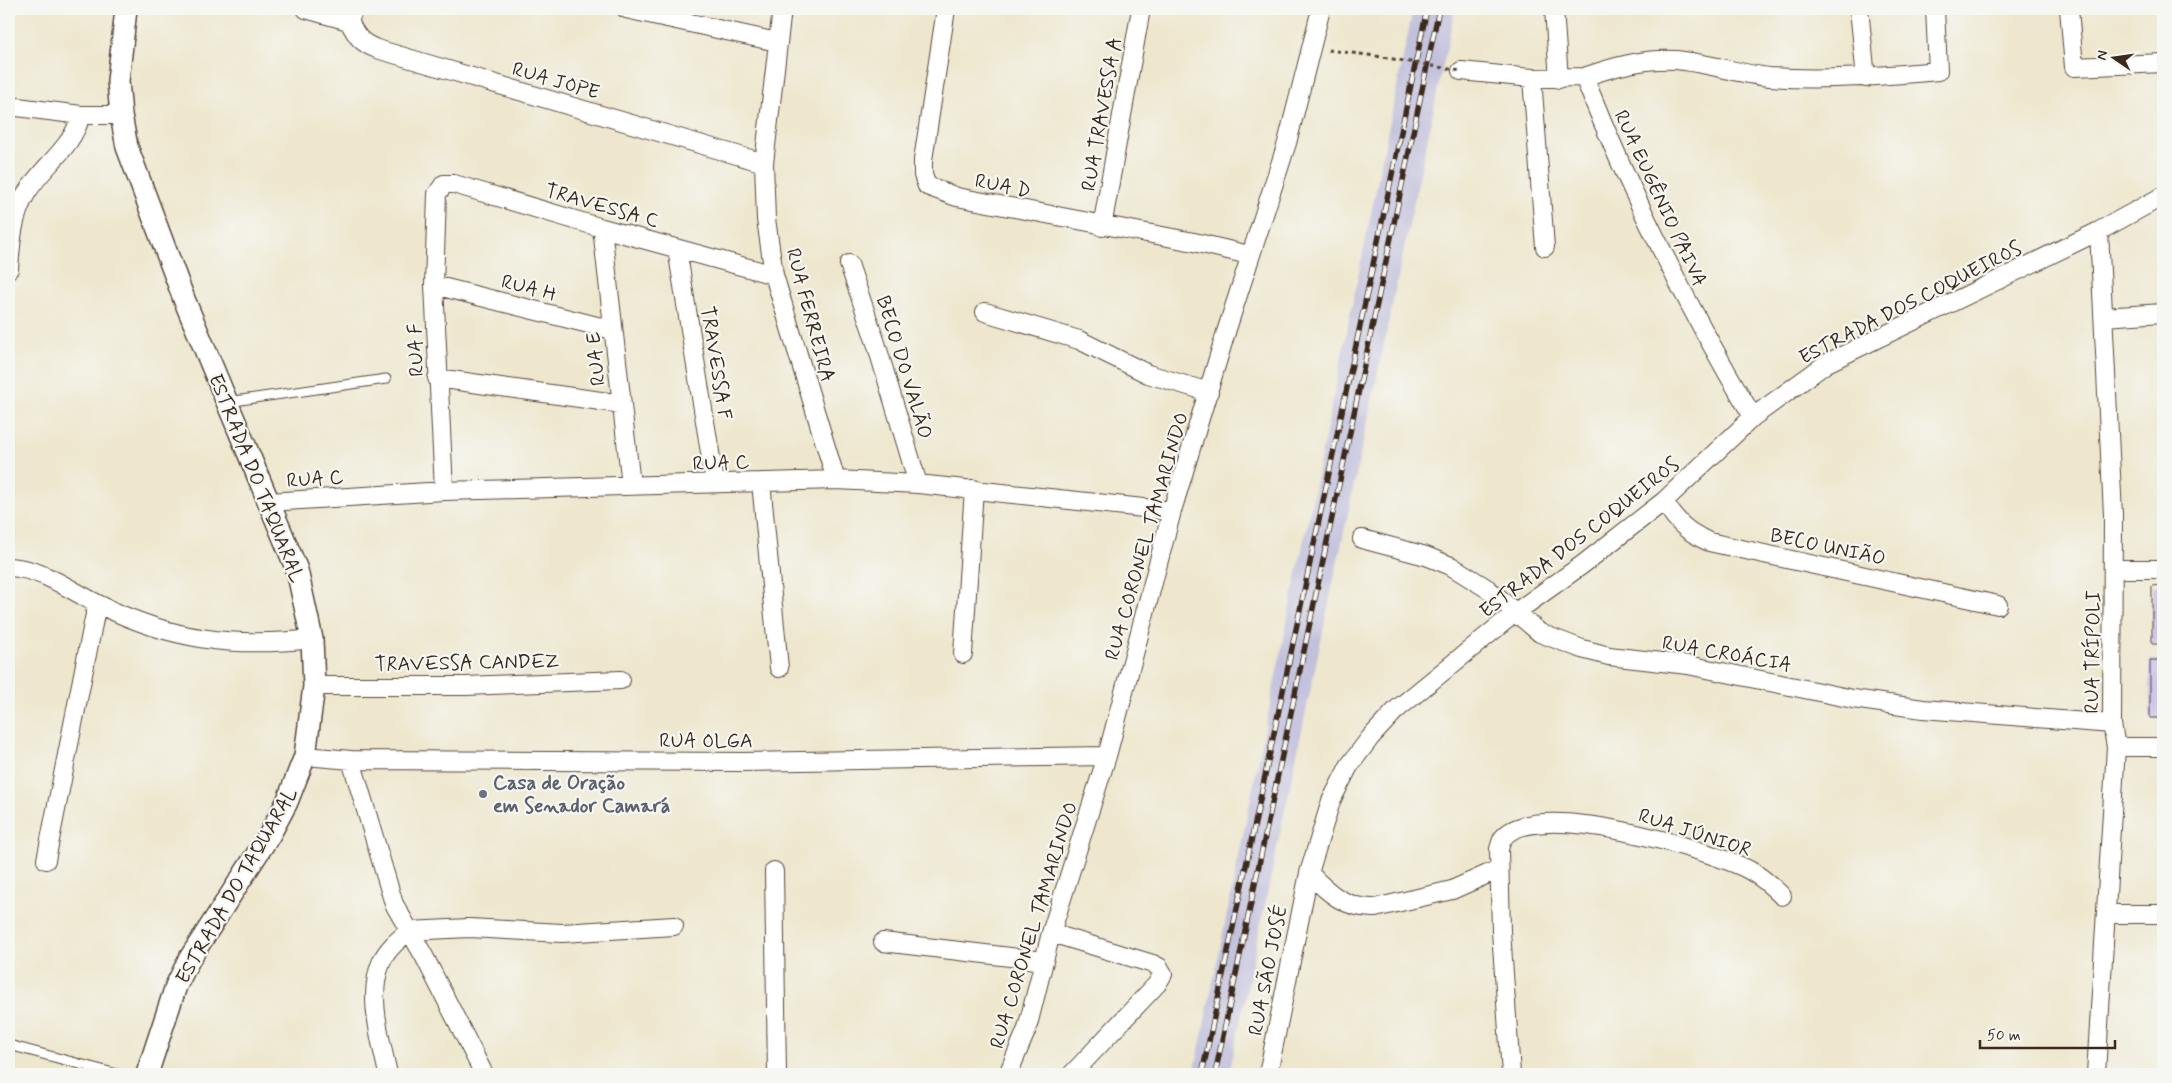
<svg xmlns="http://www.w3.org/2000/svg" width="2172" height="1083" font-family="Mynerve,sans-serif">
<rect width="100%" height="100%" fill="#f6f6f2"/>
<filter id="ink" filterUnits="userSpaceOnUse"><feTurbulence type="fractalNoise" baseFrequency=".02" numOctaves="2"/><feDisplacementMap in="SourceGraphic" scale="10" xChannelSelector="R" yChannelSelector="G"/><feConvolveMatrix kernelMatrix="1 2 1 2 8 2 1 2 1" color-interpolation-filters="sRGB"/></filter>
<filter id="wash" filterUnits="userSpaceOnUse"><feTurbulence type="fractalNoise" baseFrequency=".0096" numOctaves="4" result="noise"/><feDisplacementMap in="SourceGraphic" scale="20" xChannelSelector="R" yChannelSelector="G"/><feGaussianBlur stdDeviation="1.12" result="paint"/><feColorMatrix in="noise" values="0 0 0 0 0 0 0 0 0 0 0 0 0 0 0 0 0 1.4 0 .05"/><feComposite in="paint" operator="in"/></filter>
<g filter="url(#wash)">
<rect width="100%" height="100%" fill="#eee7ce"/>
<path fill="#c2c1dc" d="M 1413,9 L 1455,9 L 1229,1074 L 1194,1074 Z"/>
<g id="blocks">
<path fill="#c4bae9" d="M 2163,585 L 2163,644 L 2152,644 L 2152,586 Z
M 2150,660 L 2163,660 L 2163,718 L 2150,718 Z"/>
</g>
</g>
<g filter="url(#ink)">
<use href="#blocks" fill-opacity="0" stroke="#564638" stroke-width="1"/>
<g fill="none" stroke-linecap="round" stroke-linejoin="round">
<defs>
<path id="service" d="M 227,402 L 386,379
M 9,1045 L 117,1074"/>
<path id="minor" d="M 306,9 L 349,21 L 354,9
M 626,9 L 777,42
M 782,9 L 764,163 L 766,219 L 774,275 L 836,480
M 946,9 L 923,160 L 923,175 L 927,186 L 957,197 L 1194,242 L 1249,255
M 1554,9 L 1559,79
M 1859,9 L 1866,78
M 2069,9 L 2074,67 L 2163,63
M 349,21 C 356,36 361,43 377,49 L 764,163
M 1461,71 L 1532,78
M 1584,77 C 1613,67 1644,58 1676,60 C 1708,63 1739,74 1770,77 C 1826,81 1882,76 1938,71 L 1935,9
M 9,106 L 81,115 L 121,115
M 1102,227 L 1141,9
M 602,228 L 631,485
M 1545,247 L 1532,78 L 1584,77 C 1631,195 1688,308 1753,417
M 677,249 L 715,483
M 849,264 L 876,343 L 918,484
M 9,269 C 11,243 12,218 26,194 C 42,166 73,148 81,115
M 434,285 L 613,330
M 985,312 L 1079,340 L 1148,374 L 1209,392
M 2104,317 L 2163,313
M 437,378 L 622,404
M 761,482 L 779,668
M 444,491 L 434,285 L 437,194 L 444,184 L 454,184 L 602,228 L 774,275
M 1664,501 C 1677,523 1686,531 1709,542 L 1998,605
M 269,502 L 444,491 L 836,480 L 918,484 L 1172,511
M 1362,539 L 1426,556 L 1451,566 L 1488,589 L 1540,633 L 1582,649 L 1609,656 L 1688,665 L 1853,699 L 1923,709 L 2112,724
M 9,567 C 44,569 69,590 100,605 C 172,640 233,648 312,639
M 2114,569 L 2163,569
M 963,654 L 974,489
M 314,686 L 466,686 L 621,680
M 2116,747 L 2163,747
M 305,756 L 351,760 L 744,762 L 1107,756
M 351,760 L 394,904 L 424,956 L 484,1074
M 46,860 L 97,604
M 774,871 L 777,1074
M 1309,873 C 1328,893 1346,909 1375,908 L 1452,890 L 1499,869
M 2106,914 L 2163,914
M 1051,933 L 1153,964 L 1159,967 L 1163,974 L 1157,984 L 1072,1074
M 883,942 L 1044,961
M 388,1074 C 381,1040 367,997 381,963 C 386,950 398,940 409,931 L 469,928 L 562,933 L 674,926
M 1008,1074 L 1027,1029 L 1051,933 L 1107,756 L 1172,511 L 1227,329 L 1287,143 L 1321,9
M 1268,1074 L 1309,873 L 1331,801 L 1349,766 L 1370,738 L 1396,710 L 1516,612 L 1582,565 L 1664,501 L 1753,417 L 1827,363 L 2099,231 L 2163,196
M 1511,1074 L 1501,931 L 1499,849 C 1500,846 1501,841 1503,838 C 1534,797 1710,850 1749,870 C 1762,877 1771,885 1782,896
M 2096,1074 L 2116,747 L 2112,724 L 2113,515 L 2099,231"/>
<path id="tertiary" d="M 126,9 L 118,81 L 121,115 L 127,147 L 184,299 L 297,570 L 312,639 L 314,686 L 305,756 L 287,802 L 270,834 L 190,958 L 176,986 L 147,1074"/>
</defs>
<use href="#service" stroke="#564638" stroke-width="11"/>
<use href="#minor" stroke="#564638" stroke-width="20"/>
<use href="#tertiary" stroke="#564638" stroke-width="24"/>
<path stroke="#564638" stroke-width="3" stroke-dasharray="4 4" stroke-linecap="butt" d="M 1328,50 L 1376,56"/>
<use href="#service" stroke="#fff" stroke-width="9"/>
<use href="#minor" stroke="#fff" stroke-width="18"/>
<use href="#tertiary" stroke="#fff" stroke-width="21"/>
<defs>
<path id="rail" d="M 1202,1074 L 1427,9
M 1215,1074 L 1439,9"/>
</defs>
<use href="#rail" stroke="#3b2a1e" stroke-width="5.5"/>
<use href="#rail" stroke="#f6f6f2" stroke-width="4" stroke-dasharray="11" stroke-linecap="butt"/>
<path stroke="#564638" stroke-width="3" stroke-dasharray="4 4" stroke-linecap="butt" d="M 1376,56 L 1461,71"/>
</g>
</g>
<circle fill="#6b7280" stroke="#f6f6f2" stroke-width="2" cx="483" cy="794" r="5"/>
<g text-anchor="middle" stroke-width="4.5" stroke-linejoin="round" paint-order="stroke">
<g font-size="20" fill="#3b2a1e" stroke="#f6f6f2">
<text transform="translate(556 80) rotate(16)" y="7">RUA JOPE</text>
<text transform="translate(1101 114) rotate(-80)" y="7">RUA TRAVESSA A</text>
<text transform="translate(1003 185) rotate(11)" y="7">RUA D</text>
<text transform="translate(1661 198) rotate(65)" y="7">RUA EUGÊNIO PAIVA</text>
<text transform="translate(602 205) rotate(16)" y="7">TRAVESSA C</text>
<text transform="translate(529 287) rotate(14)" y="7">RUA H</text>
<text transform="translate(1910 302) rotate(-27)" y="7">ESTRADA DOS COQUEIROS</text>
<text transform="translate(811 315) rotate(75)" y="7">RUA FERREIRA</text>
<text transform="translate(415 350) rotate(-92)" y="7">RUA F</text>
<text transform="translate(595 359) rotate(-96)" y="7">RUA E</text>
<text transform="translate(717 363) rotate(81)" y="7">TRAVESSA F</text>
<text transform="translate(905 367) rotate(73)" y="7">BECO DO VALÃO</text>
<text transform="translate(721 462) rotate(-2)" y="7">RUA C</text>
<text transform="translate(257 478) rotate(68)" y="7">ESTRADA DO TAQUARAL</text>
<text transform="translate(315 478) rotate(-4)" y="7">RUA C</text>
<text transform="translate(1146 536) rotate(-74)" y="7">RUA CORONEL TAMARINDO</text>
<text transform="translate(1579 537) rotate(-38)" y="7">ESTRADA DOS COQUEIROS</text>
<text transform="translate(1828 546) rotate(12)" y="7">BECO UNIÃO</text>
<text transform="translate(2092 652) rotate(-89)" y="7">RUA TRÍPOLI</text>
<text transform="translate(1727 653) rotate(10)" y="7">RUA CROÁCIA</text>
<text transform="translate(467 662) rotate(-1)" y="7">TRAVESSA CANDEZ</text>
<text x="706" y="747">RUA OLGA</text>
<text transform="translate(1695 832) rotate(18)" y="7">RUA JÚNIOR</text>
<text transform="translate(236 885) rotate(-60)" y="7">ESTRADA DO TAQUARAL</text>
<text transform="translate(1033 925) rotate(-73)" y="7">RUA CORONEL TAMARINDO</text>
<text transform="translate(1267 970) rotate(-79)" y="7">RUA SÃO JOSÉ</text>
</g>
<g font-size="20" font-weight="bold" fill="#5b616d" stroke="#f6f6f2" text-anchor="start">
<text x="493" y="789">Casa de Oração<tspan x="493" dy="23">em Senador Camará</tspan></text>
</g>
</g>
<rect width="2172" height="1083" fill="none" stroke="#f6f6f2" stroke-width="30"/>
<g transform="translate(2114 58) rotate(283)" stroke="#f6f6f2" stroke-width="4" paint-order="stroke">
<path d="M0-4L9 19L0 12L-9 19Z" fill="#3b2a1e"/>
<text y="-8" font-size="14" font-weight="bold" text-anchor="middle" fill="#3b2a1e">N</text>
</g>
<path d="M1980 1040v8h135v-8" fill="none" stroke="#3b2a1e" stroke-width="2.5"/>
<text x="1987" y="1040" font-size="15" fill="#3b2a1e" stroke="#f6f6f2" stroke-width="4" paint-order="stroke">50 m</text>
</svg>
